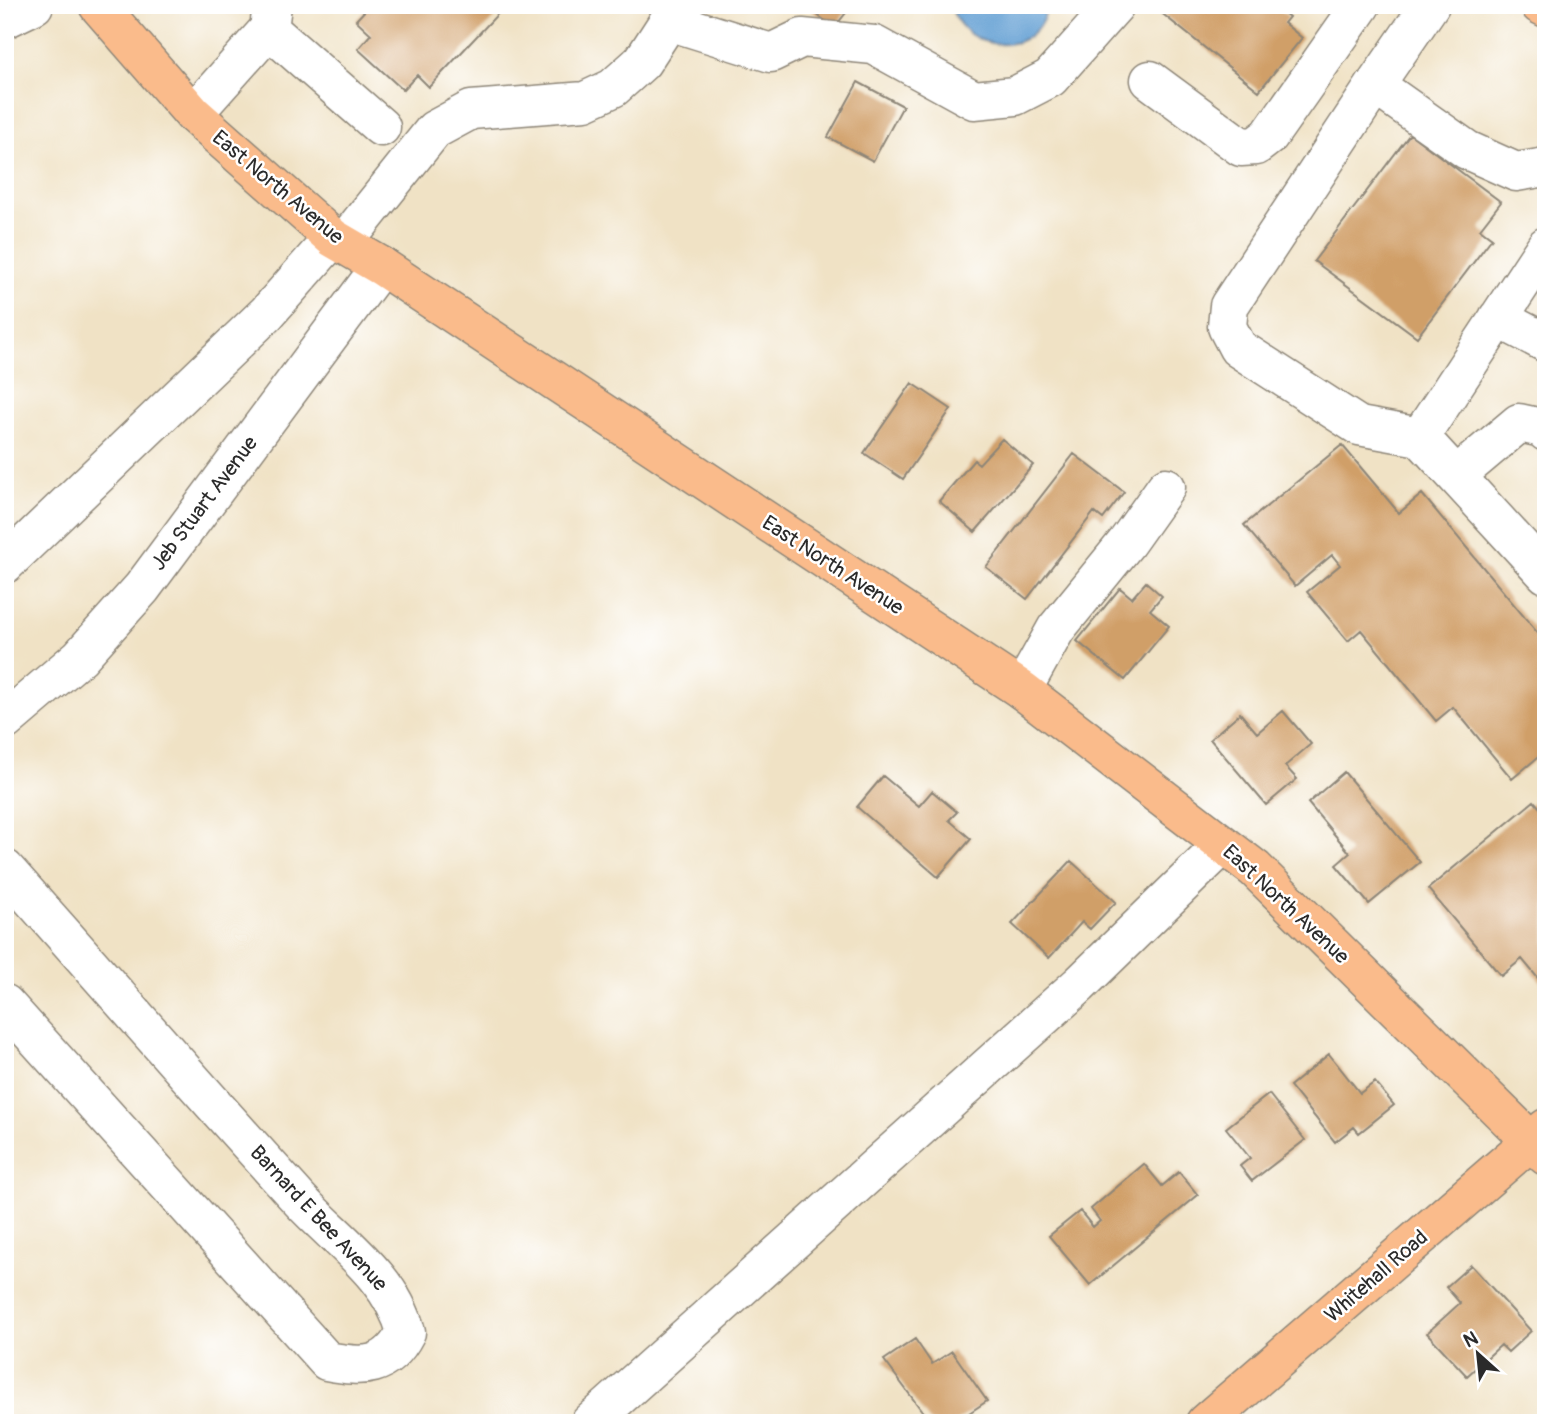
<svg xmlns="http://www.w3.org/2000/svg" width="1551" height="1428" font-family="Pangolin,sans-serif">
<rect width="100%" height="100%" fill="#fff"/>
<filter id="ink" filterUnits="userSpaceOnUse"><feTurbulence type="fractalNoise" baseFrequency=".0143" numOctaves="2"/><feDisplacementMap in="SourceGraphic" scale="14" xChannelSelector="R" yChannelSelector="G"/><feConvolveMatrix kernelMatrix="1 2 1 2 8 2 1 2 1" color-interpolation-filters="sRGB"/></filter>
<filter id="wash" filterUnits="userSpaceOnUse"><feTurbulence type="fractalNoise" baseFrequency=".00686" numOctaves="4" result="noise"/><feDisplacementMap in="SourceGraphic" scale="28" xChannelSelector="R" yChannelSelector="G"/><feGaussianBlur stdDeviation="1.57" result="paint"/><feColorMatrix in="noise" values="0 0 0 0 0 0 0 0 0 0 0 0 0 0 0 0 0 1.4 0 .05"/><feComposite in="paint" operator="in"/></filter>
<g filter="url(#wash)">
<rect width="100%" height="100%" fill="#f0e2c5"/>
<path fill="#629fd3" stroke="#46657f" stroke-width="2" d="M 949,5 L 1047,5 C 1042,49 986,57 960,24 C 956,19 953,11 949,5 Z"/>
<g id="blocks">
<path fill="#d09f67" d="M 370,5 L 506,5 L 429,87 L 417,75 L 403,90 L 358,49 L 371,34 L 356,20 Z
M 805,5 L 852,5 L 834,28 Z
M 1164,5 L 1242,5 L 1248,11 L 1253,5 L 1274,5 L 1289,17 L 1284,23 L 1302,38 L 1259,91 L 1159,11 Z
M 858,82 L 903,106 L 873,161 L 828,137 Z
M 1410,134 L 1501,202 L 1480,229 L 1492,238 L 1417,337 L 1314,261 Z
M 912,383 L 951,409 L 903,479 L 864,453 Z
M 1002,439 L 1033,465 L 975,532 L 939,501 L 974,460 L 979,464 Z
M 1342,445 L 1399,513 L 1422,494 L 1546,643 L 1546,757 L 1543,753 L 1512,779 L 1453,707 L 1436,721 L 1361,630 L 1348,641 L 1307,592 L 1340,565 L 1332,555 L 1295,586 L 1244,525 Z
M 1074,454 L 1124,492 L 1103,519 L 1094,512 L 1027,599 L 986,567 Z
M 1146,582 L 1162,596 L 1150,610 L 1169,626 L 1125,680 L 1077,641 L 1120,588 L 1132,598 Z
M 1283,711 L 1311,744 L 1285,766 L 1297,779 L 1266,805 L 1210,739 L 1240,713 L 1257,733 Z
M 1344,772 L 1420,862 L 1369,904 L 1336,865 L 1350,853 L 1308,803 Z
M 883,776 L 919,806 L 932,791 L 957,812 L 949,820 L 971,839 L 938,877 L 857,807 Z
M 1534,801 L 1546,815 L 1546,988 L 1522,959 L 1501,976 L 1428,889 Z
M 1071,861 L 1116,902 L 1090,929 L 1082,922 L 1049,958 L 1012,924 Z
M 1329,1054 L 1360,1093 L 1375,1082 L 1394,1105 L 1359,1133 L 1354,1127 L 1335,1142 L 1290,1086 Z
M 1269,1094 L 1305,1140 L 1252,1181 L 1240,1166 L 1250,1158 L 1226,1128 Z
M 1144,1164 L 1162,1186 L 1179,1172 L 1198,1195 L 1090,1285 L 1049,1236 L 1080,1211 L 1093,1227 L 1100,1221 L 1091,1209 Z
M 1471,1265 L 1531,1331 L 1508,1352 L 1501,1345 L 1467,1376 L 1427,1333 L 1460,1303 L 1446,1287 Z
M 915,1339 L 932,1364 L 952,1351 L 987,1401 L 954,1423 L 931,1423 L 884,1360 Z"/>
</g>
</g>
<g filter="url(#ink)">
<use href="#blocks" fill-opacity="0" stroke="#8e8678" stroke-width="2"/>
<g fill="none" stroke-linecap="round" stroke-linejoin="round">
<defs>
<path id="minor" d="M 1430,5 L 1375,85 L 1467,150 L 1516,172 L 1546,167
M 5,19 L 34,5
M 669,21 L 771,53 L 802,38 L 874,45 L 974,100 L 1015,96 L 1050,78 L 1115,5
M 269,29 L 381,127
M 1150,80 L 1241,147 L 1256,146 L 1269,136 L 1361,5
M 1375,85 L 1229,306 L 1227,327 L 1238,348 L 1359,426 L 1420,437
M 193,114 L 269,29 L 272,5
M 343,244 L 434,130 L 471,110 L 585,101 L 613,88 L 642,62 L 679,5
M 1546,246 L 1420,437 L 1546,574
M 1498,318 L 1546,343
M 1456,476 L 1519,423 L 1542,428 L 1546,432
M 5,564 L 267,313 L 333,238
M 1022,690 L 1056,629 L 1127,542 L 1166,487
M 5,721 L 80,657 L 142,588 L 381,266
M 5,869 C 103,978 199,1090 298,1198 C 336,1240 391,1275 406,1332 C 387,1369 364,1368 327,1361 L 5,1004
M 590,1423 L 1079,985 L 1223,845"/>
<path id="major" d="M 98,5 L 193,114 L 333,238 L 381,266 L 1022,690 L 1255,869 L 1546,1156
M 1540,5 L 1546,8
M 1205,1423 L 1546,1128"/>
</defs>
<use href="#minor" stroke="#8e8678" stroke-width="41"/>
<use href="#major" stroke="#8e8678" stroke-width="41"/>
<use href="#minor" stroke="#fff" stroke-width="38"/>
<use href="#major" stroke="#fabb8b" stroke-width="38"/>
</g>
</g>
<g text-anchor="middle" stroke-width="5" stroke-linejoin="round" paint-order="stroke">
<g font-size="21" fill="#2b2b2b" stroke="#fff">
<text transform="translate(278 187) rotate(40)" y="7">East North Avenue</text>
<text transform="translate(204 503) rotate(-53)" y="7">Jeb Stuart Avenue</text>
<text transform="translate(833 565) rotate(33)" y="7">East North Avenue</text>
<text transform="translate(1286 904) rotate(43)" y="7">East North Avenue</text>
<text transform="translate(319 1218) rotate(47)" y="7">Barnard E Bee Avenue</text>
<text transform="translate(1376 1276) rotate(-41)" y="7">Whitehall Road</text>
</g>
</g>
<rect width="1551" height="1428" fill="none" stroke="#fff" stroke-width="28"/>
<g transform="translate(1478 1354) rotate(333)" stroke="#ffffff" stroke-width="5" paint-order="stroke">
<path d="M0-5L12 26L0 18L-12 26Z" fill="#2b2b2b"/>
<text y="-10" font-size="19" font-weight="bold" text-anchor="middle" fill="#2b2b2b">N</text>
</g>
</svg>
